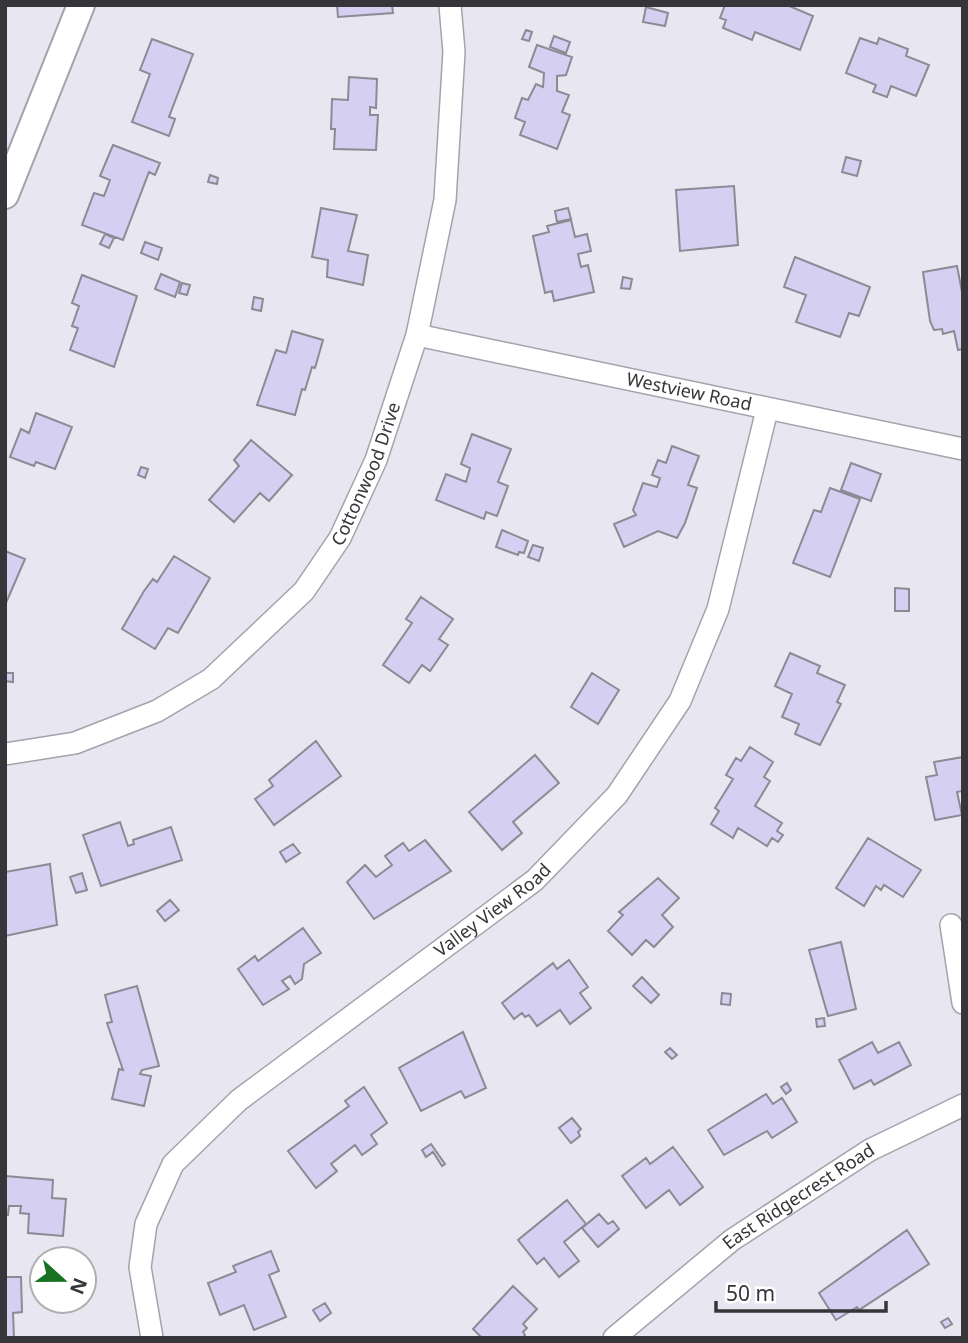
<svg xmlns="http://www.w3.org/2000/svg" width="968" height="1343" font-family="'Noto Sans',sans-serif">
<rect width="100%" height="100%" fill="#e8e6f1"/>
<path fill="#d5cff1" stroke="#8c8a94" stroke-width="2" d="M 337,5 L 392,5 L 393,13 L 338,17 Z
M 725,5 L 787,5 L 813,16 L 800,50 L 755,32 L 752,40 L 723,28 L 726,20 L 720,18 Z
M 646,7 L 668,13 L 665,26 L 643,22 Z
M 526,30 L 532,32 L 529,41 L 522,39 Z
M 554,36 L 570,42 L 566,53 L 550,47 Z
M 860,38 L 877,44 L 879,38 L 908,49 L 906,56 L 929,65 L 916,96 L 891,86 L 887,97 L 873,92 L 876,85 L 846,73 Z
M 152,39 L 193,54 L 169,117 L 175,119 L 169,136 L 132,122 L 150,74 L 140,70 Z
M 537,45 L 572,57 L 566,75 L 557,76 L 557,91 L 569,95 L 562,112 L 570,115 L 557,149 L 520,135 L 525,122 L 515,118 L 522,98 L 528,100 L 536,84 L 543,87 L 544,73 L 529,67 Z
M 349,77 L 377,79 L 376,108 L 370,107 L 370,115 L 378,115 L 376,150 L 334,149 L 335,129 L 331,129 L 332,99 L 348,100 Z
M 113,145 L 160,163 L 155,175 L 149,172 L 123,240 L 82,225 L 94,193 L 104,196 L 110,180 L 100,176 Z
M 846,157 L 861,161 L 857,176 L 842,172 Z
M 210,175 L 218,178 L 217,184 L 208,182 Z
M 734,186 L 738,245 L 680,251 L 676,190 Z
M 321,208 L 357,215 L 348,251 L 368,255 L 363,285 L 327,277 L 328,260 L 312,257 Z
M 568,208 L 571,219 L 557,222 L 555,211 Z
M 571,220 L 575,237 L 587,234 L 591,251 L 578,254 L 581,267 L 588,265 L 594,292 L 554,301 L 552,291 L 545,293 L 533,236 L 549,232 L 547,226 Z
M 105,234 L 114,238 L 109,248 L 100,244 Z
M 145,242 L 162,248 L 158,260 L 141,253 Z
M 795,257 L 870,287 L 859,316 L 849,313 L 840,337 L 796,322 L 806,295 L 784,287 Z
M 957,266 L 963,297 L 963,349 L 958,350 L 954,331 L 943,334 L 942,329 L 934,330 L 930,321 L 923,272 Z
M 161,274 L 180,282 L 175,297 L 155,289 Z
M 82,275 L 137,296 L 114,367 L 70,350 L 78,328 L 72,326 L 79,306 L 72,303 Z
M 623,277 L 632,279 L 630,289 L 621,288 Z
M 182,283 L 190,285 L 187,295 L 179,293 Z
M 254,297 L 263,299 L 261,311 L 252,309 Z
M 292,331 L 323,340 L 315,368 L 312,367 L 305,390 L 302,389 L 295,415 L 257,405 L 276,350 L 286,353 Z
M 36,413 L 72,427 L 55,469 L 36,462 L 34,466 L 10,457 L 21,429 L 29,433 Z
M 472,434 L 511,449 L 498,482 L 508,486 L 497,516 L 486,512 L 484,519 L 436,500 L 446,474 L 466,482 L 470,468 L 461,464 Z
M 251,440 L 292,475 L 269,501 L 260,493 L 234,522 L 209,500 L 239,466 L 234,460 Z
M 672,446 L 699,456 L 688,485 L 697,488 L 685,523 L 677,538 L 658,531 L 624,547 L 614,524 L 636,515 L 633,510 L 643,483 L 657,487 L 660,478 L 652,475 L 658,460 L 666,463 Z
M 851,463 L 881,474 L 871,501 L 841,490 Z
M 141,467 L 148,469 L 145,478 L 138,475 Z
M 830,488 L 860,499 L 830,577 L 793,563 L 814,510 L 821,512 Z
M 502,530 L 528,541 L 524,553 L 519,552 L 518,555 L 496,547 Z
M 533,545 L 543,548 L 539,561 L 528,557 Z
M 5,551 L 25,559 L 6,603 L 5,603 Z
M 174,556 L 210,578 L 178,633 L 168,628 L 155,649 L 122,629 L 144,591 L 153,579 L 157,582 Z
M 895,588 L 909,589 L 909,611 L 895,611 Z
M 421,597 L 453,619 L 439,639 L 448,645 L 430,671 L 422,665 L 409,683 L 383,665 L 412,623 L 406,619 Z
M 790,653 L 820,666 L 817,673 L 845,685 L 837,702 L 841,704 L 820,745 L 795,734 L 799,724 L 782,717 L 792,694 L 775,686 Z
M 5,673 L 13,673 L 13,682 L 5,681 Z
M 592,673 L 619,690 L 598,724 L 571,707 Z
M 316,741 L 341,776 L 274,825 L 255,799 L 273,786 L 269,780 Z
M 750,747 L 773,762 L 764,777 L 770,781 L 755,806 L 782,823 L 777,831 L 783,835 L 778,842 L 772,838 L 767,846 L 738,828 L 733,838 L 711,824 L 719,811 L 715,808 L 733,779 L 726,775 L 736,758 L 741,761 Z
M 535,755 L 559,783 L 513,822 L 522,833 L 502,850 L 469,812 Z
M 963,757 L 963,791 L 957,792 L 962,815 L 935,820 L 926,777 L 937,775 L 934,762 Z
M 120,822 L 128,846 L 134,844 L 133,840 L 171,827 L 182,860 L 101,886 L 83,835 Z
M 868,838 L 921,870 L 903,897 L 884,885 L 881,890 L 876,886 L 864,906 L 836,888 Z
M 425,840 L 451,871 L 374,919 L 347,882 L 365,865 L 376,877 L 392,865 L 385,856 L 403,843 L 409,851 Z
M 293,844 L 300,853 L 286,862 L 280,852 Z
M 50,864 L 57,925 L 5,936 L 5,872 Z
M 82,873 L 87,890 L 76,893 L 70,877 Z
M 658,878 L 679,898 L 662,915 L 673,927 L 654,947 L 646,940 L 632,955 L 608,931 L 623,915 L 619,912 Z
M 170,900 L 179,910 L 165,921 L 157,911 Z
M 303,928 L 321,953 L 304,964 L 302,979 L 295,984 L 290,976 L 282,981 L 289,989 L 263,1005 L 238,969 L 255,956 L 258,961 Z
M 841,942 L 856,1009 L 828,1016 L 809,950 Z
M 569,960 L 588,987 L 580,993 L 591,1008 L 570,1024 L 560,1010 L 537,1026 L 529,1015 L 525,1017 L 522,1013 L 514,1019 L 502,1003 L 553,963 L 557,969 Z
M 642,977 L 659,995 L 651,1003 L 633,986 Z
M 137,986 L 159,1066 L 142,1070 L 140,1074 L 151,1076 L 144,1106 L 112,1099 L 119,1069 L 123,1070 L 107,1023 L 112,1022 L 105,995 Z
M 722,993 L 731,994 L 730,1005 L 721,1004 Z
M 824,1018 L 825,1026 L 817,1027 L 816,1019 Z
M 463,1032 L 486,1088 L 465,1098 L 461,1091 L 421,1111 L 399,1068 Z
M 872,1042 L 878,1053 L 899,1042 L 911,1065 L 874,1085 L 871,1080 L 854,1089 L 839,1060 Z
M 670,1048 L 677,1055 L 672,1059 L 665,1052 Z
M 787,1083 L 791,1090 L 786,1094 L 781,1087 Z
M 364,1087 L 387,1123 L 371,1135 L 377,1144 L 362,1155 L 355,1145 L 331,1164 L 337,1171 L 316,1188 L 288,1151 L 349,1106 L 345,1101 Z
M 766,1094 L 773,1104 L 782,1098 L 797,1122 L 772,1138 L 767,1131 L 724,1155 L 708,1130 Z
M 572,1118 L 581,1129 L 578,1132 L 580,1136 L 571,1143 L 559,1128 Z
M 431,1144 L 445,1164 L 442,1166 L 433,1152 L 426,1157 L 422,1150 Z
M 673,1147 L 703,1187 L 680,1205 L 669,1190 L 646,1208 L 622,1176 L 646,1158 L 650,1164 Z
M 5,1176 L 53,1180 L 52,1198 L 66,1199 L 63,1236 L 28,1233 L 29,1214 L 20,1213 L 21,1206 L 9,1206 L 8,1215 L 5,1215 Z
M 567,1200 L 586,1224 L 564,1242 L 579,1261 L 559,1277 L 544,1258 L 537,1264 L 518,1240 Z
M 599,1214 L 608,1224 L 613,1221 L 619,1229 L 598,1247 L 582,1228 Z
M 907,1230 L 929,1264 L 859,1310 L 857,1307 L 836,1320 L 819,1293 Z
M 271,1251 L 279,1271 L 269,1275 L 286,1317 L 254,1330 L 244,1305 L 220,1315 L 208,1283 L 236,1272 L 233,1266 Z
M 5,1277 L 21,1277 L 22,1312 L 13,1313 L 14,1338 L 5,1338 Z
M 513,1286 L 537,1309 L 523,1324 L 527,1328 L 523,1332 L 525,1335 L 523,1338 L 482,1338 L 473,1329 Z
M 325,1303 L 331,1313 L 320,1321 L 313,1310 Z
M 948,1318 L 952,1324 L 945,1328 L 941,1322 Z"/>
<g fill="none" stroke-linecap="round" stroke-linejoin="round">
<defs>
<g id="minor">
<path id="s1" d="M 417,335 L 963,449"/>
<path id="s2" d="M 5,754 L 75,743 L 157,711 L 211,679 L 304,591 L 340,538 L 376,460 L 417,335 L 445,200 L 454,52 L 450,5"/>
<path d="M 951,925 L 963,1003"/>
<path id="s3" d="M 152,1338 L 140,1267 L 146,1224 L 173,1164 L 239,1100 L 535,880 L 617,795 L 680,701 L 718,609 L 767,410"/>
<path id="s4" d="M 614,1338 L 732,1240 L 870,1150 L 963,1105"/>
</g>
<path id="tertiary" d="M 5,195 L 81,5"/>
</defs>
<use href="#minor" stroke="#a4a2ac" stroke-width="24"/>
<use href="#tertiary" stroke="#a4a2ac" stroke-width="30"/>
<use href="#minor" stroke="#fff" stroke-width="21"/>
<use href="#tertiary" stroke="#fff" stroke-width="26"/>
</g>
<g text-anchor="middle" stroke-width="5" stroke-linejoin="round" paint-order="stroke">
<g font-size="18" fill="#36363a" stroke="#fff">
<text dy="6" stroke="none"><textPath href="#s1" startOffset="278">Westview Road</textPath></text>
<text dy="6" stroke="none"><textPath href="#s2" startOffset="483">Cottonwood Drive</textPath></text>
<text dy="6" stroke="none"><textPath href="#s3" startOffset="590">Valley View Road</textPath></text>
<text dy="6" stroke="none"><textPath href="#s4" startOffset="233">East Ridgecrest Road</textPath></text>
</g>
</g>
<rect width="968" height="1343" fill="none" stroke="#36363a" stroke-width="14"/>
<g transform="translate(63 1280) rotate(111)"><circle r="33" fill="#ffffff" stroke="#afafb0" stroke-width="2"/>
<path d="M0-5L12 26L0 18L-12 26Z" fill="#177321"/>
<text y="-10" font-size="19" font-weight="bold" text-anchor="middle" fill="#36363a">N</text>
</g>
<path d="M716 1301v10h170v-10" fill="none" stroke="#36363a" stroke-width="3.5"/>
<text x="726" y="1301" font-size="21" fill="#36363a" stroke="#ffffff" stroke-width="5" paint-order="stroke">50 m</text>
</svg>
